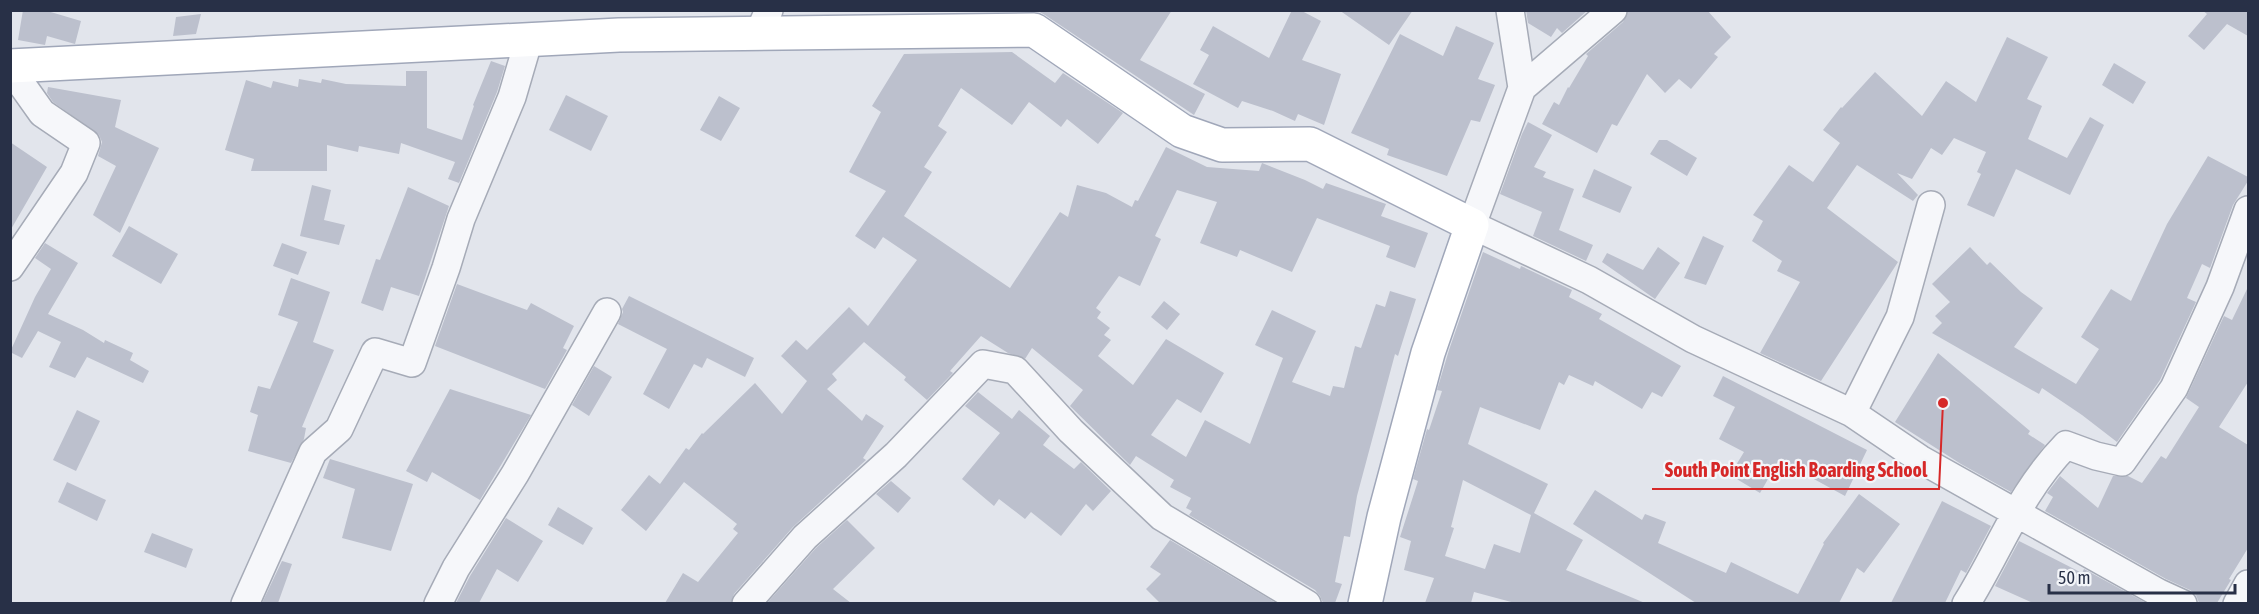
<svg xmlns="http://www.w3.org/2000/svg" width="2259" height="614" font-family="'Asap Condensed',sans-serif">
<rect width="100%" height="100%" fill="#e2e5ec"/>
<path fill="#bcc0cd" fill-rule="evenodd" d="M 23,10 L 44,10 L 81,21 L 75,44 L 47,36 L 45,45 L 18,40 Z
M 1036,10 L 1172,10 L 1140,60 L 1205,94 L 1194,115 L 1045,15 Z
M 1292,10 L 1300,10 L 1321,21 L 1302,60 L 1341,74 L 1324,125 L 1298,114 L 1295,121 L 1273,111 L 1242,101 L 1238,108 L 1193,84 L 1209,55 L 1200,50 L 1213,26 L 1269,58 Z
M 1339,10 L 1413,10 L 1389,45 Z
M 1526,10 L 1588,10 L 1562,33 L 1557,28 L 1551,37 L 1528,23 Z
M 1628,10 L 1707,10 L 1731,37 L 1714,54 L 1718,57 L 1691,89 L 1679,79 L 1665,93 L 1647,74 L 1617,126 L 1612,124 L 1597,153 L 1542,124 L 1554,102 L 1559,105 L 1568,87 L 1569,88 L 1588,56 L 1586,54 L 1623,22 Z
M 2202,10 L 2248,10 L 2248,36 L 2227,24 L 2204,50 L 2188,36 L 2207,14 Z
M 201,14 L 196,34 L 173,36 L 176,17 Z
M 1456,26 L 1494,43 L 1478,79 L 1495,85 L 1480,122 L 1471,120 L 1447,176 L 1387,155 L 1389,149 L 1351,133 L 1400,34 L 1443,56 Z
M 2007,37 L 2048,57 L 2027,99 L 2042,106 L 2028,139 L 2067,158 L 2090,117 L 2104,125 L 2070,195 L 2016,169 L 1994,217 L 1967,205 L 1981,174 L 1977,172 L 1986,152 L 1954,138 L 1942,155 L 1931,148 L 1912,179 L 1897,173 L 1918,195 L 1913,201 L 1857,165 L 1827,208 L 1898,262 L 1821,381 L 1760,353 L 1800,282 L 1777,271 L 1782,261 L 1752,241 L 1763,221 L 1753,215 L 1789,165 L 1813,182 L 1840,143 L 1823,130 L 1841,107 L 1842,108 L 1875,72 L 1922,116 L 1946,81 L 1976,102 Z
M 1012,52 L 1055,83 L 1063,73 L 1123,113 L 1098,144 L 1067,119 L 1061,127 L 1029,102 L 1012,125 L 961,88 L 938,126 L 947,132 L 924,167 L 932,172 L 904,216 L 1010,288 L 1060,212 L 1068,217 L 1077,185 L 1106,193 L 1132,207 L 1135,200 L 1138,201 L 1166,147 L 1207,167 L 1259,171 L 1262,163 L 1305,180 L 1323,189 L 1326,183 L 1386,204 L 1381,216 L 1428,233 L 1415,268 L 1386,257 L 1390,246 L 1317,218 L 1292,272 L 1240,250 L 1237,257 L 1200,243 L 1217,202 L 1177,190 L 1155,236 L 1161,239 L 1140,286 L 1119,276 L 1096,308 L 1101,312 L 1097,318 L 1110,328 L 1104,335 L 1111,340 L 1098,356 L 1133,385 L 1166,339 L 1224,373 L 1201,413 L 1177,399 L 1151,435 L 1186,457 L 1205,420 L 1250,444 L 1283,358 L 1255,345 L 1272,310 L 1316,331 L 1292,382 L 1330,396 L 1333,386 L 1344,388 L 1355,346 L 1361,348 L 1376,304 L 1385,307 L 1390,291 L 1416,299 L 1398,356 L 1395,354 L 1357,496 L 1350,537 L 1344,536 L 1335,582 L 1342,584 L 1335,603 L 1323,603 L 1320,596 L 1315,590 L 1189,515 L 1192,511 L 1186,508 L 1191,498 L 1170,487 L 1174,480 L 1136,456 L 1130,465 L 1070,406 L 1083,390 L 1032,348 L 1025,359 L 1008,353 L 981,336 L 950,371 L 953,373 L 927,400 L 904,380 L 906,377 L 864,342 L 832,374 L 837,380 L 827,389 L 862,421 L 866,414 L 884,426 L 863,458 L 866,460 L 793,527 L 734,594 L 731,603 L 665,603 L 683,573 L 698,582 L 738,533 L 733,529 L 737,524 L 684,482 L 646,531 L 621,510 L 649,475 L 660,484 L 686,448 L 689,450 L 702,433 L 703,434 L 755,383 L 782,414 L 807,381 L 781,356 L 796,340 L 807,350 L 849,307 L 868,326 L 917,260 L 883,237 L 875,249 L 855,236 L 886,191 L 849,172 L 881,112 L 872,106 L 904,54 Z
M 491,61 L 505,66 L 497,92 L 459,183 L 448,179 L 455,162 L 401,143 L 399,154 L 359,146 L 358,152 L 327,145 L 327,171 L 251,171 L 254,159 L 225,150 L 246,80 L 271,88 L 273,81 L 298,87 L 299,79 L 321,83 L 322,79 L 346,84 L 406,86 L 406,71 L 427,71 L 427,128 L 462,140 L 474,106 L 473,105 Z
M 2114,63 L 2146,82 L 2133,104 L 2102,85 Z
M 48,87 L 121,100 L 115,127 L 159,148 L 120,233 L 93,215 L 116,166 L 98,156 L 102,142 L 99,135 L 53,102 L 47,93 Z
M 566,95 L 608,116 L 591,151 L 549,130 Z
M 719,96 L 740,108 L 721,141 L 700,130 Z
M 1528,122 L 1552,135 L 1534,167 L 1546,172 L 1543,177 L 1574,189 L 1559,230 L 1593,245 L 1586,261 L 1533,236 L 1542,212 L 1500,194 L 1522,134 Z
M 1659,140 L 1667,140 L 1697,158 L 1687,176 L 1650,154 Z
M 10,142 L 47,167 L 10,231 Z
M 2208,156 L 2248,177 L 2248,181 L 2233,205 L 2210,268 L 2202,264 L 2187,298 L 2196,302 L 2160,380 L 2117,442 L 2082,415 L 2042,388 L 2039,394 L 1932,333 L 1942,323 L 1935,316 L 1950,302 L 1932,284 L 1970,247 L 1987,265 L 1990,262 L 2021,292 L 2043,308 L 2014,347 L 2076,384 L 2099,349 L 2081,337 L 2111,289 L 2131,301 L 2167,224 Z
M 1594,169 L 1632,187 L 1620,213 L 1582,197 Z
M 312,185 L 331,190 L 324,220 L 345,225 L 339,245 L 300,236 Z
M 408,187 L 449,206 L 419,296 L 391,287 L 383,311 L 361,303 L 376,259 L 380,260 Z
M 129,226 L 178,254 L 161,284 L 112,256 Z
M 1703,236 L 1724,246 L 1706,285 L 1684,278 Z
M 45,243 L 78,263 L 48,314 L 83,330 L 104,343 L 105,340 L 133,353 L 130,360 L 149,371 L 143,383 L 87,357 L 75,378 L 49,367 L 61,342 L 38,331 L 22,358 L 10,352 L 35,297 L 51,269 L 35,258 Z
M 282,243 L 307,252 L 298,275 L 273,266 Z
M 1658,247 L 1680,263 L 1655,299 L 1602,262 L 1607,253 L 1643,270 Z
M 1483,252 L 1520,269 L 1521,266 L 1572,290 L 1569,297 L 1602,314 L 1599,319 L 1681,366 L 1662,397 L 1652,392 L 1642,409 L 1595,381 L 1593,386 L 1569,375 L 1564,385 L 1559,382 L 1540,430 L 1480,407 L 1468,444 L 1548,484 L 1534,513 L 1583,540 L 1566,570 L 1645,603 L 1515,603 L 1474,592 L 1471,603 L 1425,603 L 1434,578 L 1404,570 L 1411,541 L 1400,537 L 1418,481 L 1413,479 L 1427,429 L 1429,430 L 1442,391 L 1437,390 L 1449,350 ZM 1463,480 L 1531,515 L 1520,553 L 1494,544 L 1485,569 L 1445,556 L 1454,528 L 1451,527 Z
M 291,278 L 330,292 L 313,342 L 334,350 L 302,427 L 306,428 L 304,439 L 291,463 L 248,451 L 258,415 L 250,412 L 258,386 L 270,389 L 298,322 L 278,315 Z
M 457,284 L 527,310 L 531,303 L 574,326 L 563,348 L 567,350 L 545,389 L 435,346 Z
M 2248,287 L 2248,382 L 2219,427 L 2248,445 L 2248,548 L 2229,579 L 2231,580 L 2217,603 L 2199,603 L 2196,595 L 2190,590 L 2166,579 L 2045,511 L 2053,497 L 2047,493 L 2060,476 L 2098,508 L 2113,476 L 2128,476 L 2142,483 L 2161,456 L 2166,459 L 2199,407 L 2186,398 L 2224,316 L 2232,320 Z
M 629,296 L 754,358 L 745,377 L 707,358 L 702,368 L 694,364 L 669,409 L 643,394 L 667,349 L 618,324 L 623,312 L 622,309 Z
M 1164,301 L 1180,314 L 1167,330 L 1151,317 Z
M 1938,353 L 2030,431 L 2028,434 L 2045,445 L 2011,492 L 1961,464 L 1895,422 Z
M 594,366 L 612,377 L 589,416 L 572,405 Z
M 1723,376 L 1867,450 L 1845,496 L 1779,460 L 1760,493 L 1730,475 L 1744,452 L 1719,439 L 1735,407 L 1713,396 Z
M 450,389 L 531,415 L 480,500 L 432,472 L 427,482 L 406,471 Z
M 978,392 L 1012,419 L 1019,410 L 1050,436 L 1043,445 L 1074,469 L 1081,462 L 1111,491 L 1093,511 L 1086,504 L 1061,536 L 1031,512 L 1025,519 L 999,499 L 994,506 L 962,479 L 1000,433 L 965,406 Z
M 77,410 L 100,421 L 76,471 L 53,460 Z
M 330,459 L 413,484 L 391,551 L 342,538 L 355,489 L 323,478 Z
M 891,481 L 911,498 L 898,513 L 876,494 Z
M 67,482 L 106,500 L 97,521 L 58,502 Z
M 1595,490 L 1642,520 L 1645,514 L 1666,522 L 1658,543 L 1726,573 L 1731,562 L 1798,594 L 1824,544 L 1823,543 L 1859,494 L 1900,524 L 1864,573 L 1857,568 L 1839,603 L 1696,603 L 1573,524 Z
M 1942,501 L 1991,526 L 1966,573 L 1961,570 L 1945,603 L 1891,603 Z
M 558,507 L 593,528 L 583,545 L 548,525 Z
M 506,518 L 543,541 L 518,582 L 497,569 L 479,603 L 456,603 L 470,576 Z
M 847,520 L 875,548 L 833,589 L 851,603 L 767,603 L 816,548 Z
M 152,533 L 193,549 L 186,568 L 144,552 Z
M 1170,540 L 1276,603 L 1160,603 L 1146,589 L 1161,574 L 1150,567 Z
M 2019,541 L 2082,573 L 2084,569 L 2146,603 L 2033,603 L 1995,586 Z
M 282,561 L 292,564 L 278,603 L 262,603 Z"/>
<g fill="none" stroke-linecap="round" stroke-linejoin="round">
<defs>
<path id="minor" d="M 1510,10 L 1522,88
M 1613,10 L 1522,88 L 1472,225 L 1589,280 L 1693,339 L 1852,413 L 1920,459 L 2159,593 L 2183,604
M 759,33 L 769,10
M 10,68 L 42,113 L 86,143 L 74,173 L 10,267
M 1852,413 L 1900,317 L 1931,205
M 245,604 L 313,452 L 339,429 L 375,352 L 412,363 L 446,268 L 461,219 L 512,97 L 529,39
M 438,604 L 456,568 L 515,474 L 607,312
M 746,604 L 805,537 L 896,455 L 983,364 L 1015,370 L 1071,431 L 1162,517 L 1307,604
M 1966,604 C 2001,548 2019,493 2066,445 L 2096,456 L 2122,462 L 2174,388 L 2220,287 L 2248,210
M 2237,604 L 2248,584"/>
<path id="major" d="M 10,66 L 619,35 L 1034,30 L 1182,131 L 1222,145 L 1310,144 L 1472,225 L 1428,353 L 1384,517 L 1365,604"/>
</defs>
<use href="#minor" stroke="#a6abb7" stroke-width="30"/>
<use href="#major" stroke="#a0a7b9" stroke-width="36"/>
<use href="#minor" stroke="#f6f7fa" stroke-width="27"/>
<use href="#major" stroke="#fff" stroke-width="33"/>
</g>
<path fill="none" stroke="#d62828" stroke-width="2" d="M1943 403L1939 489H1652"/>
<circle fill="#d62828" stroke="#f3f5f9" stroke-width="2" cx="1943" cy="403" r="6"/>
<g font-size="20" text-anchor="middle" font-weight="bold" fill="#d62828" stroke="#f3f5f9" stroke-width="4.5" stroke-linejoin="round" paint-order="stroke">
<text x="1796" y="477">South Point English Boarding School</text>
</g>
<rect width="2259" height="614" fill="none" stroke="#283047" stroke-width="24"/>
<path d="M2049 584v9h186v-9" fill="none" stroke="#283047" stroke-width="3"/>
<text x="2058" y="584" font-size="18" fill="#283047" stroke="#f3f5f9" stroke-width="4.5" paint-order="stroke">50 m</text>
</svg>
